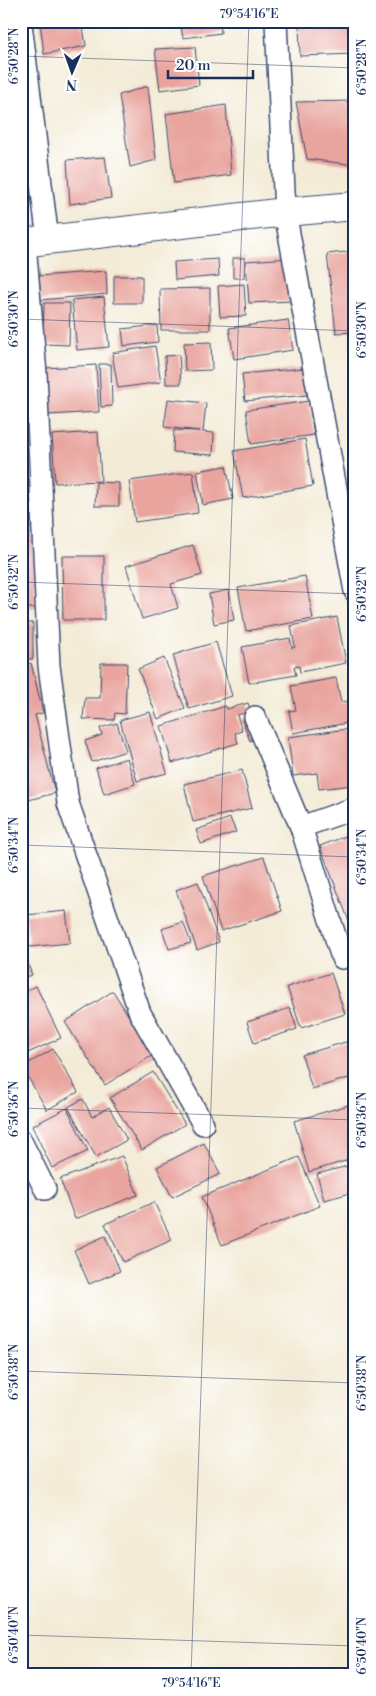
<svg xmlns="http://www.w3.org/2000/svg" width="376" height="1696" font-family="'Libre Bodoni',serif">
<rect width="100%" height="100%" fill="#fff"/>
<filter id="ink" filterUnits="userSpaceOnUse"><feTurbulence type="fractalNoise" baseFrequency=".02" numOctaves="2"/><feDisplacementMap in="SourceGraphic" scale="10" xChannelSelector="R" yChannelSelector="G"/><feConvolveMatrix kernelMatrix="1 2 1 2 8 2 1 2 1" color-interpolation-filters="sRGB"/></filter>
<filter id="wash" filterUnits="userSpaceOnUse"><feTurbulence type="fractalNoise" baseFrequency=".0096" numOctaves="4" result="noise"/><feDisplacementMap in="SourceGraphic" scale="20" xChannelSelector="R" yChannelSelector="G"/><feGaussianBlur stdDeviation="1.12" result="paint"/><feColorMatrix in="noise" values="0 0 0 0 0 0 0 0 0 0 0 0 0 0 0 0 0 1.4 0 .05"/><feComposite in="paint" operator="in"/></filter>
<g filter="url(#wash)">
<rect width="100%" height="100%" fill="#f3ebd6"/>
<g id="blocks">
<path fill="#e9a49e" d="M 40,21 L 82,21 L 86,46 L 44,54 Z
M 180,21 L 220,21 L 221,33 L 183,38 Z
M 299,21 L 355,21 L 355,54 L 300,56 Z
M 195,47 L 199,85 L 160,90 L 155,49 Z
M 148,86 L 156,160 L 130,167 L 119,95 Z
M 355,101 L 355,165 L 307,159 L 296,102 Z
M 226,105 L 231,175 L 174,183 L 166,114 Z
M 105,157 L 111,198 L 70,204 L 67,160 Z
M 355,251 L 355,332 L 336,333 L 327,254 Z
M 233,258 L 245,258 L 244,278 L 233,278 Z
M 290,258 L 292,301 L 249,303 L 246,261 Z
M 218,259 L 219,276 L 175,280 L 174,262 Z
M 106,271 L 107,294 L 41,300 L 39,276 Z
M 114,276 L 142,276 L 142,303 L 114,303 Z
M 244,284 L 246,316 L 220,317 L 218,286 Z
M 210,288 L 210,330 L 161,330 L 160,289 Z
M 104,297 L 109,347 L 77,350 L 72,300 Z
M 44,303 L 70,303 L 69,345 L 43,344 Z
M 288,320 L 293,350 L 234,359 L 229,328 Z
M 157,325 L 158,342 L 124,346 L 122,329 Z
M 211,342 L 212,370 L 185,371 L 184,343 Z
M 155,346 L 161,382 L 118,388 L 112,353 Z
M 179,355 L 181,384 L 166,384 L 165,356 Z
M 99,364 L 111,364 L 112,406 L 101,407 Z
M 96,365 L 99,412 L 48,415 L 45,368 Z
M 304,368 L 307,395 L 245,401 L 242,374 Z
M 168,399 L 206,403 L 203,432 L 214,433 L 213,455 L 173,452 L 174,430 L 200,431 L 164,427 Z
M 309,401 L 314,435 L 251,444 L 246,410 Z
M 21,405 L 23,405 L 25,431 L 21,431 Z
M 98,432 L 101,481 L 55,483 L 52,435 Z
M 305,439 L 313,486 L 243,498 L 234,451 Z
M 226,466 L 233,499 L 203,505 L 197,471 Z
M 193,472 L 198,513 L 135,522 L 129,481 Z
M 96,482 L 119,483 L 119,506 L 95,506 Z
M 21,527 L 33,527 L 36,608 L 21,608 Z
M 193,545 L 202,575 L 171,584 L 178,608 L 142,619 L 126,566 Z
M 62,556 L 104,556 L 104,620 L 63,620 Z
M 305,576 L 313,619 L 246,631 L 238,588 Z
M 229,590 L 234,620 L 214,624 L 209,594 Z
M 337,617 L 346,663 L 300,672 L 299,666 L 294,667 L 296,675 L 249,683 L 242,647 L 290,638 L 292,648 L 295,647 L 291,626 Z
M 21,623 L 33,623 L 33,659 L 21,659 Z
M 216,642 L 232,696 L 189,709 L 173,655 Z
M 164,658 L 185,708 L 158,719 L 138,669 Z
M 31,663 L 43,713 L 35,715 L 55,793 L 21,802 L 21,666 Z
M 101,663 L 127,663 L 125,714 L 115,713 L 114,720 L 83,719 L 85,698 L 100,698 Z
M 336,678 L 341,702 L 349,701 L 353,722 L 293,733 L 289,711 L 296,710 L 291,686 Z
M 248,703 L 251,711 L 237,715 L 242,731 L 235,733 L 238,743 L 172,763 L 161,726 L 226,706 L 227,709 Z
M 150,712 L 167,773 L 137,781 L 120,720 Z
M 252,716 L 260,737 L 250,741 L 242,720 Z
M 117,723 L 126,751 L 92,762 L 85,741 L 102,735 L 100,728 Z
M 355,728 L 355,767 L 351,768 L 353,785 L 319,789 L 317,773 L 293,776 L 288,737 Z
M 127,758 L 135,784 L 104,794 L 96,768 Z
M 242,770 L 252,808 L 193,822 L 184,784 Z
M 230,818 L 236,832 L 201,844 L 196,830 Z
M 355,829 L 355,928 L 352,929 L 320,846 L 346,836 L 345,833 Z
M 264,857 L 282,911 L 221,931 L 203,876 Z
M 198,882 L 219,942 L 197,950 L 176,890 Z
M 66,911 L 70,943 L 29,947 L 26,915 Z
M 183,922 L 191,943 L 169,949 L 162,929 Z
M 21,946 L 32,975 L 21,978 Z
M 331,973 L 345,1014 L 301,1028 L 287,987 Z
M 36,986 L 61,1038 L 21,1056 L 21,993 Z
M 113,991 L 153,1055 L 105,1085 L 65,1022 Z
M 290,1008 L 297,1029 L 254,1043 L 247,1022 Z
M 349,1041 L 355,1058 L 355,1076 L 312,1089 L 302,1055 Z
M 53,1049 L 78,1092 L 47,1110 L 22,1067 Z
M 153,1072 L 185,1124 L 142,1150 L 110,1098 Z
M 83,1099 L 92,1117 L 109,1107 L 127,1140 L 96,1157 L 68,1107 Z
M 355,1103 L 355,1158 L 309,1172 L 294,1121 Z
M 67,1108 L 88,1151 L 52,1168 L 32,1126 Z
M 204,1143 L 220,1174 L 172,1197 L 157,1167 Z
M 122,1156 L 138,1195 L 75,1219 L 60,1179 Z
M 299,1157 L 320,1206 L 222,1245 L 202,1197 Z
M 355,1164 L 355,1192 L 324,1200 L 317,1174 Z
M 154,1202 L 172,1240 L 123,1262 L 105,1224 Z
M 105,1236 L 120,1271 L 89,1284 L 74,1250 Z"/>
</g>
</g>
<g filter="url(#ink)">
<use href="#blocks" fill-opacity="0" stroke="#3b4b70" stroke-width="1"/>
<g fill="none" stroke-linecap="round" stroke-linejoin="round">
<defs>
<path id="minor" d="M 276,21 L 285,212 L 355,591
M 21,24 L 48,240
M 25,243 L 36,374 L 49,666 L 68,803 L 140,1013 L 203,1124
M 255,717 L 301,827 L 342,958
M 301,827 L 355,808
M 21,1141 L 45,1189"/>
<path id="primary" d="M 21,243 L 285,212 L 355,206"/>
</defs>
<use href="#minor" stroke="#3b4b70" stroke-width="24"/>
<use href="#primary" stroke="#3b4b70" stroke-width="30"/>
<use href="#minor" stroke="#fff" stroke-width="21"/>
<use href="#primary" stroke="#fff" stroke-width="28"/>
</g>
</g>
<path fill="none" stroke="#1b2f5e" stroke-width="1" stroke-opacity="0.45" d="M 21,56 L 355,68M 21,319 L 355,331M 21,582 L 355,594M 21,845 L 355,857M 21,1108 L 355,1120M 21,1371 L 355,1383M 21,1635 L 355,1646M 191,1675 L 249,21"/>
<rect width="376" height="1696" fill="none" stroke="#fff" stroke-width="55"/>
<g transform="translate(72 72) rotate(182)" stroke="#ffffff" stroke-width="4" paint-order="stroke">
<path d="M0-4L9 19L0 12L-9 19Z" fill="#1b2f5e"/>
<text y="-8" font-size="14" font-weight="bold" text-anchor="middle" fill="#1b2f5e">N</text>
</g>
<path d="M168 70v8h85v-8" fill="none" stroke="#1b2f5e" stroke-width="2.5"/>
<text x="176" y="70" font-size="15" fill="#1b2f5e" stroke="#ffffff" stroke-width="4" paint-order="stroke">20 m</text>
<rect x="28" y="28" width="320" height="1640" fill="none" stroke="#1b2f5e" stroke-width="2"/>
<g font-size="12" text-anchor="middle" fill="#1b2f5e">
<text x="249" y="18">79°54'16"E</text>
<text transform="translate(14 56) rotate(-90)" y="4">6°50'28"N</text>
<text transform="translate(362 67) rotate(-90)" y="4">6°50'28"N</text>
<text transform="translate(14 319) rotate(-90)" y="4">6°50'30"N</text>
<text transform="translate(362 330) rotate(-90)" y="4">6°50'30"N</text>
<text transform="translate(14 582) rotate(-90)" y="4">6°50'32"N</text>
<text transform="translate(362 594) rotate(-90)" y="4">6°50'32"N</text>
<text transform="translate(14 845) rotate(-90)" y="4">6°50'34"N</text>
<text transform="translate(362 857) rotate(-90)" y="4">6°50'34"N</text>
<text transform="translate(14 1109) rotate(-90)" y="4">6°50'36"N</text>
<text transform="translate(362 1120) rotate(-90)" y="4">6°50'36"N</text>
<text transform="translate(14 1372) rotate(-90)" y="4">6°50'38"N</text>
<text transform="translate(362 1383) rotate(-90)" y="4">6°50'38"N</text>
<text transform="translate(14 1635) rotate(-90)" y="4">6°50'40"N</text>
<text transform="translate(362 1646) rotate(-90)" y="4">6°50'40"N</text>
<text x="191" y="1687">79°54'16"E</text>
</g>
</svg>
